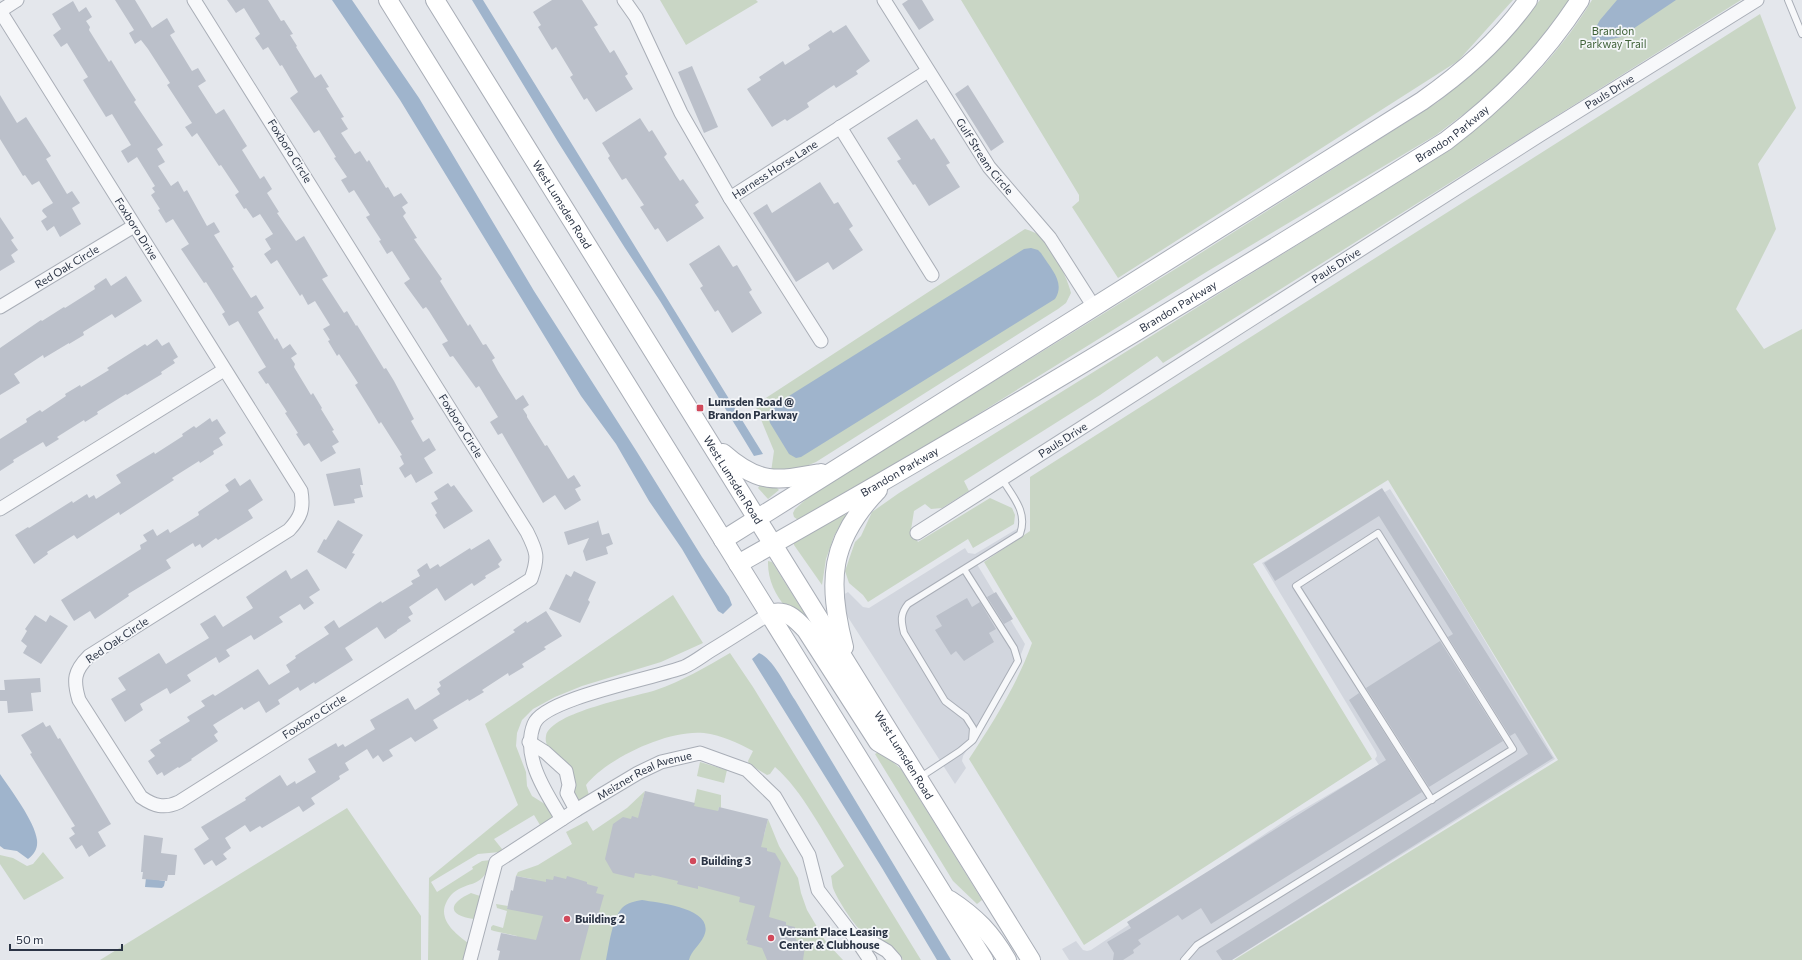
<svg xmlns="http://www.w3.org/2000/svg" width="1802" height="960" font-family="Commissioner,sans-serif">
<rect width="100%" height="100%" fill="#e4e7ec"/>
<path fill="#d2d6de" d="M 1390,489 L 1460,599 L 1555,759 L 1369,875 L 1221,960 L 1069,960 L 1062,949 L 1076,941 L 1083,950 L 1087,951 L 1091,950 L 1292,816 L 1379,765 L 1375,759 L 1377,756 L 1376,752 L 1262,563 Z
M 1020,527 L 1023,528 L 981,556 L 977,561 L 978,566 L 1025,644 L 1018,662 L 991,713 L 963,756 L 962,761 L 966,768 L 955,784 L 844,611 L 843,595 L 848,592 L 863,607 L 869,608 L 965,548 L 968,553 L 975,554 Z"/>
<path fill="#c9d6c5" d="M 660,0 L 756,0 L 758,2 L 686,45 Z
M 961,0 L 1513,0 L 1458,61 L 1118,278 L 1072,207 L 1079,201 L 1079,195 Z
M 1540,0 L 1570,0 L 1531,51 L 1500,85 L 1481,101 L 1436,135 L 1208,271 L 904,460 L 798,520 L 794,517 L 793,513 L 795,509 L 812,494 L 1185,263 L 1438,102 L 1494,54 Z
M 1592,0 L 1741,0 L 1163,363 L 1157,356 L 1100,395 L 964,481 L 969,491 L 942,508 L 931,509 L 925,504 L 914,511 L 911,530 L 918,542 L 990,498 L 1012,508 L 1015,515 L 1014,524 L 973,548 L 968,539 L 868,602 L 863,595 L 849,583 L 845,571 L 855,542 L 861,536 L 872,512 L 899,493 L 1442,155 C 1460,141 1479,128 1495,113 C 1532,81 1567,42 1592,0 Z
M 1760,14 L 1796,108 L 1758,164 L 1776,229 L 1736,309 L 1764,349 L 1802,329 L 1802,960 L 1234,960 L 1558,760 L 1388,480 L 1253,564 L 1372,759 L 1084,945 L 969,759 C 993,722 1017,685 1032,643 L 984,562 L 1030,531 L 1030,477 Z
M 1025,229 C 1031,231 1038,233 1042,238 C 1052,247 1068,279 1071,293 L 1066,303 L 1058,309 L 816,462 L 792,472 L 771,472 L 774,451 L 755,405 Z
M 760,485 L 777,488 L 779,490 L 768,499 L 758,488 Z
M 844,513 L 846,515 L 834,536 L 831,545 L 826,559 L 822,585 L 794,545 L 794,543 Z
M 768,561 L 772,562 L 823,643 C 798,620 767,598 768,561 Z
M 673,595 L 703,643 L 661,662 L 582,686 L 555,697 L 533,709 L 522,720 L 517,733 L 516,746 L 526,772 L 527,786 L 532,796 L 548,806 L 553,812 L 551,820 L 540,825 L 534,815 L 494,839 L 502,849 L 500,852 L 478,854 L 431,882 L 437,892 L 473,869 L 472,867 L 482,861 L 491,860 C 489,865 487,873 483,877 C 477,884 469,884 461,888 C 454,891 449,896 446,903 C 438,920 456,934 468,943 L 465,960 L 428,960 L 429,878 L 518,805 L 485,724 Z
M 730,653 L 753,687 L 921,960 L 903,960 C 896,945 878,941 865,934 C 856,929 837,899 833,888 C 832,885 832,880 831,876 L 844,866 C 825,836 802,790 775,767 L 770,774 L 767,775 L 749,764 L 748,761 L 753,751 C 738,743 721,735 704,733 C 669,729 607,758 586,785 L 589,795 L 580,801 L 575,799 C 571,789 578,778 571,768 C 564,757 543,752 546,736 C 551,712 635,697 656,690 C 682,681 706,667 730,653 Z
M 880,751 L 901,769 L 982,900 L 977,904 L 953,881 L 875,754 Z
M 700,762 L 727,770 L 724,783 L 697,776 Z
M 697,789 L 721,795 L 721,808 L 719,807 L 715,823 L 764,835 L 768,819 L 779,846 L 798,878 L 801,893 L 807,910 L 826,942 L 843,960 L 515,960 L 517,936 L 494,931 L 491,930 L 491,927 L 493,925 L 503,928 L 507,911 L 497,908 L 496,904 L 508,906 L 507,909 L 529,897 L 532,879 L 516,876 L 518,872 L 538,865 L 572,844 L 566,832 L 587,821 L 593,831 L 627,808 L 645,791 L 641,807 L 691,819 Z
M 347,808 L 421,916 L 421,960 L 100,960 Z
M 43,852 L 64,878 L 24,900 L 0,864 L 0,855 L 13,858 L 27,866 L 33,864 Z
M 471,893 L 480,896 L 474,919 C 446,915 449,903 471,893 Z"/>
<path fill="#9fb4cc" d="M 332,0 L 352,0 L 419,98 L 534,291 L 637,452 L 702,557 L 729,597 L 732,605 L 723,614 L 718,611 L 682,549 L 649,501 L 616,444 L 581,396 L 400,100 Z
M 472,0 L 483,0 L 763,454 L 754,456 L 660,301 L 625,248 L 558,142 Z
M 1617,0 L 1676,0 L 1621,37 L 1594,43 L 1591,36 L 1600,20 Z
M 1031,248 L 1038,250 L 1041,253 C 1050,268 1066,282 1055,299 L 801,457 L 796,458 L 789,454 L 770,423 L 768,415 L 773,406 L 1024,249 Z
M 759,653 C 773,658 787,688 795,700 L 951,960 L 937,960 L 882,868 L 752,659 Z
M 0,774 C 11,790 35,822 37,840 C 38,849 34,854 28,859 L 17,851 L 4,849 L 0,846 Z
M 146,878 L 165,881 L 164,886 L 162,888 L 145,887 Z
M 642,900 C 659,903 716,908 704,936 C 700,945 691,951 689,960 L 606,960 C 609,946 612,919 622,908 C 627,903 635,901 642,900 Z"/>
<path fill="#bbc0ca" d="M 115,0 L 135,0 L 152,28 L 167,18 L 175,32 L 170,35 L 192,71 L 198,68 L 206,81 L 198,86 L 216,114 L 224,109 L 247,146 L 242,150 L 260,179 L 264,176 L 272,189 L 267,193 L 279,212 L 277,213 L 296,241 L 304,236 L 328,276 L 322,279 L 344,313 L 347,311 L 356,326 L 357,325 L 384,369 L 386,368 L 394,381 L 414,419 L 411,421 L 423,442 L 429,438 L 436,450 L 424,458 L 433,473 L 416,483 L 411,474 L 405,478 L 399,468 L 404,464 L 400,456 L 402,455 L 381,422 L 379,424 L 370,409 L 355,385 L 358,383 L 339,354 L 337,356 L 328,341 L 330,340 L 323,329 L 330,325 L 315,301 L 308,305 L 302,294 L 300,296 L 277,260 L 271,264 L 264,254 L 271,249 L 265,239 L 273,234 L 260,214 L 253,218 L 246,208 L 244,209 L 235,195 L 239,192 L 221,165 L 219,166 L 197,133 L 192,137 L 185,127 L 192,123 L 167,85 L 170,83 L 148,49 L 141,40 L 135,44 L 129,33 L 134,30 Z
M 227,0 L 268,0 L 281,21 L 284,20 L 293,34 L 290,35 L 297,46 L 296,47 L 315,78 L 321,74 L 329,87 L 326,88 L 344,117 L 341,118 L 348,129 L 341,133 L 355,154 L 360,151 L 367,162 L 369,160 L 386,188 L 388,187 L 394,197 L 401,193 L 408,203 L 402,207 L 406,213 L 403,216 L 417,238 L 414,239 L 442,279 L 440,281 L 468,326 L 470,324 L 483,345 L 486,344 L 495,358 L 492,360 L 498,371 L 516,400 L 523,395 L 529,405 L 523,409 L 527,415 L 527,417 L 545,446 L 547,445 L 568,479 L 574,475 L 581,486 L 575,489 L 581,500 L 565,510 L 555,495 L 543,503 L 502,433 L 498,435 L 490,422 L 498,417 L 479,386 L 476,388 L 453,356 L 450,357 L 442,344 L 448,341 L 429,311 L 426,307 L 423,309 L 404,283 L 410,279 L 392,251 L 387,254 L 379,241 L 381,240 L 366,217 L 370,215 L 354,190 L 349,193 L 341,180 L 347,177 L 334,158 L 336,157 L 319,130 L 314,133 L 290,98 L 298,92 L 282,65 L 280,66 L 268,47 L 263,50 L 255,38 L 260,34 L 244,8 L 236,13 Z
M 552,0 L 582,0 L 598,25 L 594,27 L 610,53 L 614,50 L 628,74 L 625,76 L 633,89 L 596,112 L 587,98 L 584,100 L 570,77 L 573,75 L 556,47 L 552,50 L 538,27 L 541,25 L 533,12 Z
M 908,0 L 922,0 L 934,20 L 919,30 L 902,4 Z
M 73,1 L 79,12 L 86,7 L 92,17 L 86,21 L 90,27 L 89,30 L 109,62 L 111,60 L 127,86 L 136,100 L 134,102 L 163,145 L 157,149 L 165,162 L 158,166 L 171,186 L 178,181 L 184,192 L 187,190 L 207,226 L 214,222 L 220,232 L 214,235 L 234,267 L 232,268 L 251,298 L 256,295 L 264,308 L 258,312 L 275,340 L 277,338 L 283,349 L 290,344 L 297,354 L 291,358 L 295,364 L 294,367 L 311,395 L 313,393 L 322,408 L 321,409 L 334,430 L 332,431 L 339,442 L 332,446 L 336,453 L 321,462 L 309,443 L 304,446 L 296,434 L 298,433 L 285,413 L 287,412 L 268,383 L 266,384 L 258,372 L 266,367 L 238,321 L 229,326 L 222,314 L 225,312 L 206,282 L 204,283 L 181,249 L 189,244 L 173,219 L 166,223 L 158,210 L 160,209 L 151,195 L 155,192 L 152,188 L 155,186 L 137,157 L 128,163 L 121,151 L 131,145 L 112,114 L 106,117 L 91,93 L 83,80 L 88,77 L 67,43 L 61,47 L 53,35 L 61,29 L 52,14 Z
M 846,25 L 870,61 L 856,71 L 858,74 L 836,88 L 834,85 L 807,103 L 809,107 L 787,121 L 785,119 L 772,127 L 747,89 L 761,80 L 759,77 L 783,61 L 785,65 L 810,49 L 808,45 L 831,30 L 833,33 Z
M 692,66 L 718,127 L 704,133 L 678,72 Z
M 968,85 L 1004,142 L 991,151 L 955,94 Z
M 0,95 L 17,123 L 26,117 L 51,156 L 46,159 L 67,194 L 72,191 L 80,203 L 72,208 L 81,224 L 60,237 L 54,226 L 47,231 L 41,221 L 47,217 L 42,211 L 43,209 L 53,203 L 39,181 L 32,185 L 25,175 L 23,176 L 0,139 Z
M 640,118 L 649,132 L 652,130 L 667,154 L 664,157 L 680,181 L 683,179 L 699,202 L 695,205 L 704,218 L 667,242 L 658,228 L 655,230 L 640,207 L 644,205 L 626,178 L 622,180 L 608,158 L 610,156 L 602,143 Z
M 917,119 L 931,140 L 934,138 L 950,163 L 946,165 L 960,187 L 929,206 L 915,184 L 913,185 L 897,161 L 901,159 L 887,138 Z
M 820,182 L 834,204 L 838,202 L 853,226 L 849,229 L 863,250 L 833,270 L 828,262 L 796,282 L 753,213 L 767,204 L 772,213 Z
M 0,217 L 14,238 L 11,240 L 18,250 L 11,255 L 15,262 L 0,271 Z
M 719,245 L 733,267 L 737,265 L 752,290 L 749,292 L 762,313 L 732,333 L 718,310 L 715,312 L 700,288 L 703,286 L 689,264 Z
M 126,276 L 142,301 L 115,318 L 112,314 L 83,332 L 84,335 L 69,344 L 69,343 L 44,358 L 43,355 L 14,374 L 20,383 L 0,395 L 0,348 L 41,320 L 42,321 L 64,307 L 65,308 L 95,289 L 94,286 L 106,278 L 111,286 Z
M 157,339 L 162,346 L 169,342 L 178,357 L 173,360 L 175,363 L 161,372 L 162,374 L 127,395 L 126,394 L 97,412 L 98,414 L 85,422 L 84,420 L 57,437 L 59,439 L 46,447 L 43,442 L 13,460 L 14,462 L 0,471 L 0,439 L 27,422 L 26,419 L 40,410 L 42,412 L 66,396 L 65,394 L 80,385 L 81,387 L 109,370 L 107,368 L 145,344 L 147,346 Z
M 210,418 L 212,422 L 217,419 L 226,433 L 219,438 L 223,445 L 213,451 L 214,454 L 200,463 L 199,461 L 172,478 L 174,480 L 120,515 L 119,512 L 77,539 L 74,535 L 47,552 L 48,554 L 34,564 L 15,535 L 28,527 L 29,528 L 72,501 L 73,503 L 87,494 L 89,498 L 94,495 L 96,499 L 121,483 L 116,475 L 154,452 L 155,454 L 183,436 L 182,434 L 194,426 L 196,428 Z
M 360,468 L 363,485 L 360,485 L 363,497 L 354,499 L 355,503 L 334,506 L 326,474 Z
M 235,478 L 240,486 L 250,479 L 263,500 L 248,510 L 253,518 L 218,540 L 216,538 L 202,548 L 200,544 L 195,547 L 193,543 L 166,560 L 171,568 L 128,594 L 129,596 L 95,619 L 90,611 L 74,621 L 61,600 L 141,549 L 140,545 L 147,541 L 143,535 L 153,529 L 157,536 L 168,529 L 170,533 L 199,515 L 198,512 L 229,491 L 225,485 Z
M 448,483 L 451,487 L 454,485 L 473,511 L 444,529 L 435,515 L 437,513 L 431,503 L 438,499 L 434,492 Z
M 1382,488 L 1553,758 L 1232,960 L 1222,960 L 1216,951 L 1528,754 L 1515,733 L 1510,736 L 1448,637 L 1453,634 L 1379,516 L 1275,581 L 1264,563 Z
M 338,520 L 363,535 L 352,553 L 355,554 L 346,569 L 317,552 L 324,539 L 326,540 Z
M 598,520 L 602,535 L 609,533 L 613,544 L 606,547 L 608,554 L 586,561 L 583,551 L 589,538 L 568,545 L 564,532 L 597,522 Z
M 489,539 L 502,560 L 498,564 L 500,567 L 485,576 L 486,578 L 474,586 L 472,583 L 445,601 L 437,588 L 409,607 L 413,614 L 408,617 L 411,621 L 397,630 L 397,631 L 385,639 L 377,627 L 345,648 L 353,660 L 315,684 L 314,682 L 300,691 L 298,687 L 278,700 L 280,704 L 266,713 L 259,701 L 244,710 L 242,707 L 213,725 L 218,732 L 214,735 L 218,741 L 191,759 L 192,760 L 179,768 L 178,767 L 164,776 L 162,772 L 157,775 L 148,761 L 155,756 L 150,750 L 161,743 L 159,740 L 190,721 L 187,717 L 205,706 L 201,701 L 213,694 L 215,696 L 258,669 L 269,685 L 290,672 L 286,665 L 296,658 L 295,656 L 329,634 L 324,627 L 334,620 L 339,628 L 381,601 L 382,603 L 413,584 L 411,581 L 420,576 L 417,570 L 427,563 L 430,569 L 438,564 L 440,567 L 470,548 L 471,550 Z
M 307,569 L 320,590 L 309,597 L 314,603 L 304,610 L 300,604 L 279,617 L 283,622 L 254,640 L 251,635 L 226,650 L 230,656 L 219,663 L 216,657 L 187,675 L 191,681 L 170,694 L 167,688 L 165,689 L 140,704 L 143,710 L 125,722 L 111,699 L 126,690 L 118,678 L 159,653 L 166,664 L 209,638 L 200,624 L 215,615 L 223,627 L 253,608 L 246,597 L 286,570 L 291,579 Z
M 574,571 L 596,582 L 588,600 L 590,602 L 580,623 L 549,609 L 566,574 L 571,577 Z
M 996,592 L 1013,619 L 1004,624 L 987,597 Z
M 967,598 L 972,607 L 980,602 L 996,629 L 989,633 L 994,642 L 964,661 L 956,651 L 951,655 L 935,630 L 942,626 L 936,616 Z
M 546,611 L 562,636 L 544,647 L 546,649 L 522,664 L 524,667 L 509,676 L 508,673 L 482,690 L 484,692 L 469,701 L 468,699 L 433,720 L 438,728 L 415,742 L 411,737 L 389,750 L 393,756 L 383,762 L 378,755 L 373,759 L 367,749 L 345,763 L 349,770 L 339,776 L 340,779 L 311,798 L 315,804 L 303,812 L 299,806 L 262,828 L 260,826 L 250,832 L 245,825 L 225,838 L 231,848 L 223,854 L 227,859 L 216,866 L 212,860 L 204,865 L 194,849 L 209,839 L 201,827 L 246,800 L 245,798 L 280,775 L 287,786 L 295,781 L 296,784 L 316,772 L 308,759 L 336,743 L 338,747 L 343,744 L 345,747 L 375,729 L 370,720 L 408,698 L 415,710 L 440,694 L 437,689 L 441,686 L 439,682 L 515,632 L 513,630 L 526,621 L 527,623 Z
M 35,615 L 46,622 L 50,615 L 68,626 L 41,664 L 23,653 L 27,646 L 21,641 L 27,631 L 25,629 Z
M 1440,641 L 1503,741 L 1429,787 L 1366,688 Z
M 40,678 L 41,692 L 31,693 L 33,711 L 8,713 L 7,701 L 0,701 L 0,690 L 5,690 L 4,680 Z
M 1359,693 L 1422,792 L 1211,924 L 1201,908 L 1182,920 L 1178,915 L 1138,940 L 1141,944 L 1133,950 L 1134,953 L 1123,960 L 1113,960 L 1114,953 L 1107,942 L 1131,928 L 1127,922 L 1386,760 L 1349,700 Z
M 43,722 L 46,727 L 50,725 L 58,739 L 60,738 L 111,824 L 98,832 L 106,846 L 89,857 L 82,845 L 76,849 L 69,838 L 75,834 L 71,828 L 75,826 L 30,754 L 32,753 L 21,735 Z
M 645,791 L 695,803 L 694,806 L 718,811 L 719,807 L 768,819 L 761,847 L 767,848 L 767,851 L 775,853 L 781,863 L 769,917 L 786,922 L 786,925 L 795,927 L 794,936 L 799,944 L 805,946 L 803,960 L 767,960 L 762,948 L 747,944 L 748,941 L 746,940 L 755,906 L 739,902 L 740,897 L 698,886 L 698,889 L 677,884 L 678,881 L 652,875 L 651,876 L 635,873 L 634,878 L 613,873 L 605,859 L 613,824 L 623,817 L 631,819 L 632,816 L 638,818 Z
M 144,835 L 163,838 L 161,853 L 177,855 L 175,875 L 168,875 L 167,881 L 142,879 L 143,872 L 141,872 Z
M 516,876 L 546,882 L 546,879 L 553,880 L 554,876 L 566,879 L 567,876 L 587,882 L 587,884 L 598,887 L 596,893 L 604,895 L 598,916 L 592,915 L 580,960 L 498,960 L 500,951 L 497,950 L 501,933 L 536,940 L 543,916 L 507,909 L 511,890 L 513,891 Z"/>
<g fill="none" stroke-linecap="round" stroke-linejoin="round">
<defs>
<path id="service" d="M 1788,0 L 1802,34
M 964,569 L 1014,648 L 1018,661 L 973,740
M 919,778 L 960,751 L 972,741 L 973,728 L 966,717 L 945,701 L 904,633 C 901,621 900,614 908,604 L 1020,534 C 1028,512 1013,497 1002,479
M 1184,960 L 1197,945 L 1513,749 L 1378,533 L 1296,586 L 1432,800"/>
<g id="minor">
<path id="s1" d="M 624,0 L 636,17 L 681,113 L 730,198 L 928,71"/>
<path id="s2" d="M 884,0 L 989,167 L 1050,238 L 1094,307"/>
<path id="s3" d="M 0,11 L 301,491 C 304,509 301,517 289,530 L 89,656 C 74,671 73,680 79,700 L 141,797 C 154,806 164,809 179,802 L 531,579 C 539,557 537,552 527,532 L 194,0"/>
<path d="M 0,11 L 17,0"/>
<path d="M 840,127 L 932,275"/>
<path d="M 730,198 L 821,341"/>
<path id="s4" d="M 0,307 L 134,226"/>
<path d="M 0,509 L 224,370"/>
<path id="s5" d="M 917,533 L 1540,135 L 1757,0"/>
<path d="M 529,742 L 545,752 L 566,771 L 569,785 L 567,793 L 576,810"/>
<path d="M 562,819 C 546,793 521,756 534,724 C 544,698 656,678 684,667 C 693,663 702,656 710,651 C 730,639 750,626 769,614"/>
<path d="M 860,945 L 870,960"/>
<path id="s6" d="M 470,960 L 496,862 L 576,810 L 638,773 L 661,762 L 700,753 L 747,770 L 775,797 L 809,855 L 818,890 L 860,945 L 870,941 L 887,951 L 895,960"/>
</g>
<g id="secondary">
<path d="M 388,0 L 984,960"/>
<path id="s7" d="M 435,0 L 1031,960"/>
<path d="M 723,453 C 759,485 777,481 821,473"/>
<path d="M 723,540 L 1422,101 C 1462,73 1500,40 1528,0"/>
<path id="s8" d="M 738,564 C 978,429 1213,287 1446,141 C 1500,100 1543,57 1580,0"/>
<path d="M 769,614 C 786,609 795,618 806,630 L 878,742 L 905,758"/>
<path d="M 844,647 C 827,582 829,541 878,490"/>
<path d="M 950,900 C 976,917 991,933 1007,960"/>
</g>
</defs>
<use href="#service" stroke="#a9aeb7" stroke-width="8"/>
<use href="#minor" stroke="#a9aeb7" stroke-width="15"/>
<use href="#secondary" stroke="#a9aeb7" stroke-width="20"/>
<use href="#service" stroke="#f7f8fa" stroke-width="6"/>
<use href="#minor" stroke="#f7f8fa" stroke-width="13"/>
<use href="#secondary" stroke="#fff" stroke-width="18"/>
</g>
<g fill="#d1495b" stroke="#f4f6f9" stroke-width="1.5">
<rect x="696" y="404" width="8" height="8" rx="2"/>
<circle cx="693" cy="861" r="4"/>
<circle cx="567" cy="919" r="4"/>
<circle cx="771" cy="938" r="4"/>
</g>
<g text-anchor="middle" stroke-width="3.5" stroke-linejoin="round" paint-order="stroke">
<g font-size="11" fill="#3f6138" stroke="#f4f6f9">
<text x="1613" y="35">Brandon<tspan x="1613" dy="13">Parkway Trail</tspan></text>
</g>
<g font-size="11" fill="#2b3445" stroke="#f4f6f9">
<text dy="4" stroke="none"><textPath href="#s5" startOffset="821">Pauls Drive</textPath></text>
<text dy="4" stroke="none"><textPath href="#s8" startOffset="834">Brandon Parkway</textPath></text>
<text transform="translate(290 151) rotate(58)" y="4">Foxboro Circle</text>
<text dy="4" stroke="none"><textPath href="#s2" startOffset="186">Gulf Stream Circle</textPath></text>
<text dy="4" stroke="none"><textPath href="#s1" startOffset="278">Harness Horse Lane</textPath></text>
<text dy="4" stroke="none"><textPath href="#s7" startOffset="241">West Lumsden Road</textPath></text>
<text dy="4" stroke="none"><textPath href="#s3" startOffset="257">Foxboro Drive</textPath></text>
<text dy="4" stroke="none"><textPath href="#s5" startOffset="497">Pauls Drive</textPath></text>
<text dy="4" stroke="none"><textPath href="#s4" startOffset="78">Red Oak Circle</textPath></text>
<text dy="4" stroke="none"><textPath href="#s8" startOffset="510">Brandon Parkway</textPath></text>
<text transform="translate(461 426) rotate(58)" y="4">Foxboro Circle</text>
<text dy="4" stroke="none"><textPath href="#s5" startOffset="173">Pauls Drive</textPath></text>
<text dy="4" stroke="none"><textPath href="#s8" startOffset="186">Brandon Parkway</textPath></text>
<text dy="4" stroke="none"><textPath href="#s7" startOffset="565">West Lumsden Road</textPath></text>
<text transform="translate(117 640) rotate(-34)" y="4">Red Oak Circle</text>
<text dy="4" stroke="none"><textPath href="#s3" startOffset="1210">Foxboro Circle</textPath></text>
<text dy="4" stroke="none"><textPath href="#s7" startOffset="889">West Lumsden Road</textPath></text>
<text dy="4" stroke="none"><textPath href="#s6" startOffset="274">Meizner Real Avenue</textPath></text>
</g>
<g font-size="11" font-weight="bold" fill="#2b3445" stroke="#f4f6f9" text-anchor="start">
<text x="708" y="406">Lumsden Road @<tspan x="708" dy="13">Brandon Parkway</tspan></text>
<text x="701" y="865">Building 3</text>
<text x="575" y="923">Building 2</text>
<text x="779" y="936">Versant Place Leasing<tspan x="779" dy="13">Center &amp; Clubhouse</tspan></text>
</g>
</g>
<path d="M10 944v6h112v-6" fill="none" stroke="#2b3445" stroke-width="2"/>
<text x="16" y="944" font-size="12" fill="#2b3445" stroke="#f4f6f9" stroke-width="3" paint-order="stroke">50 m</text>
</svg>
